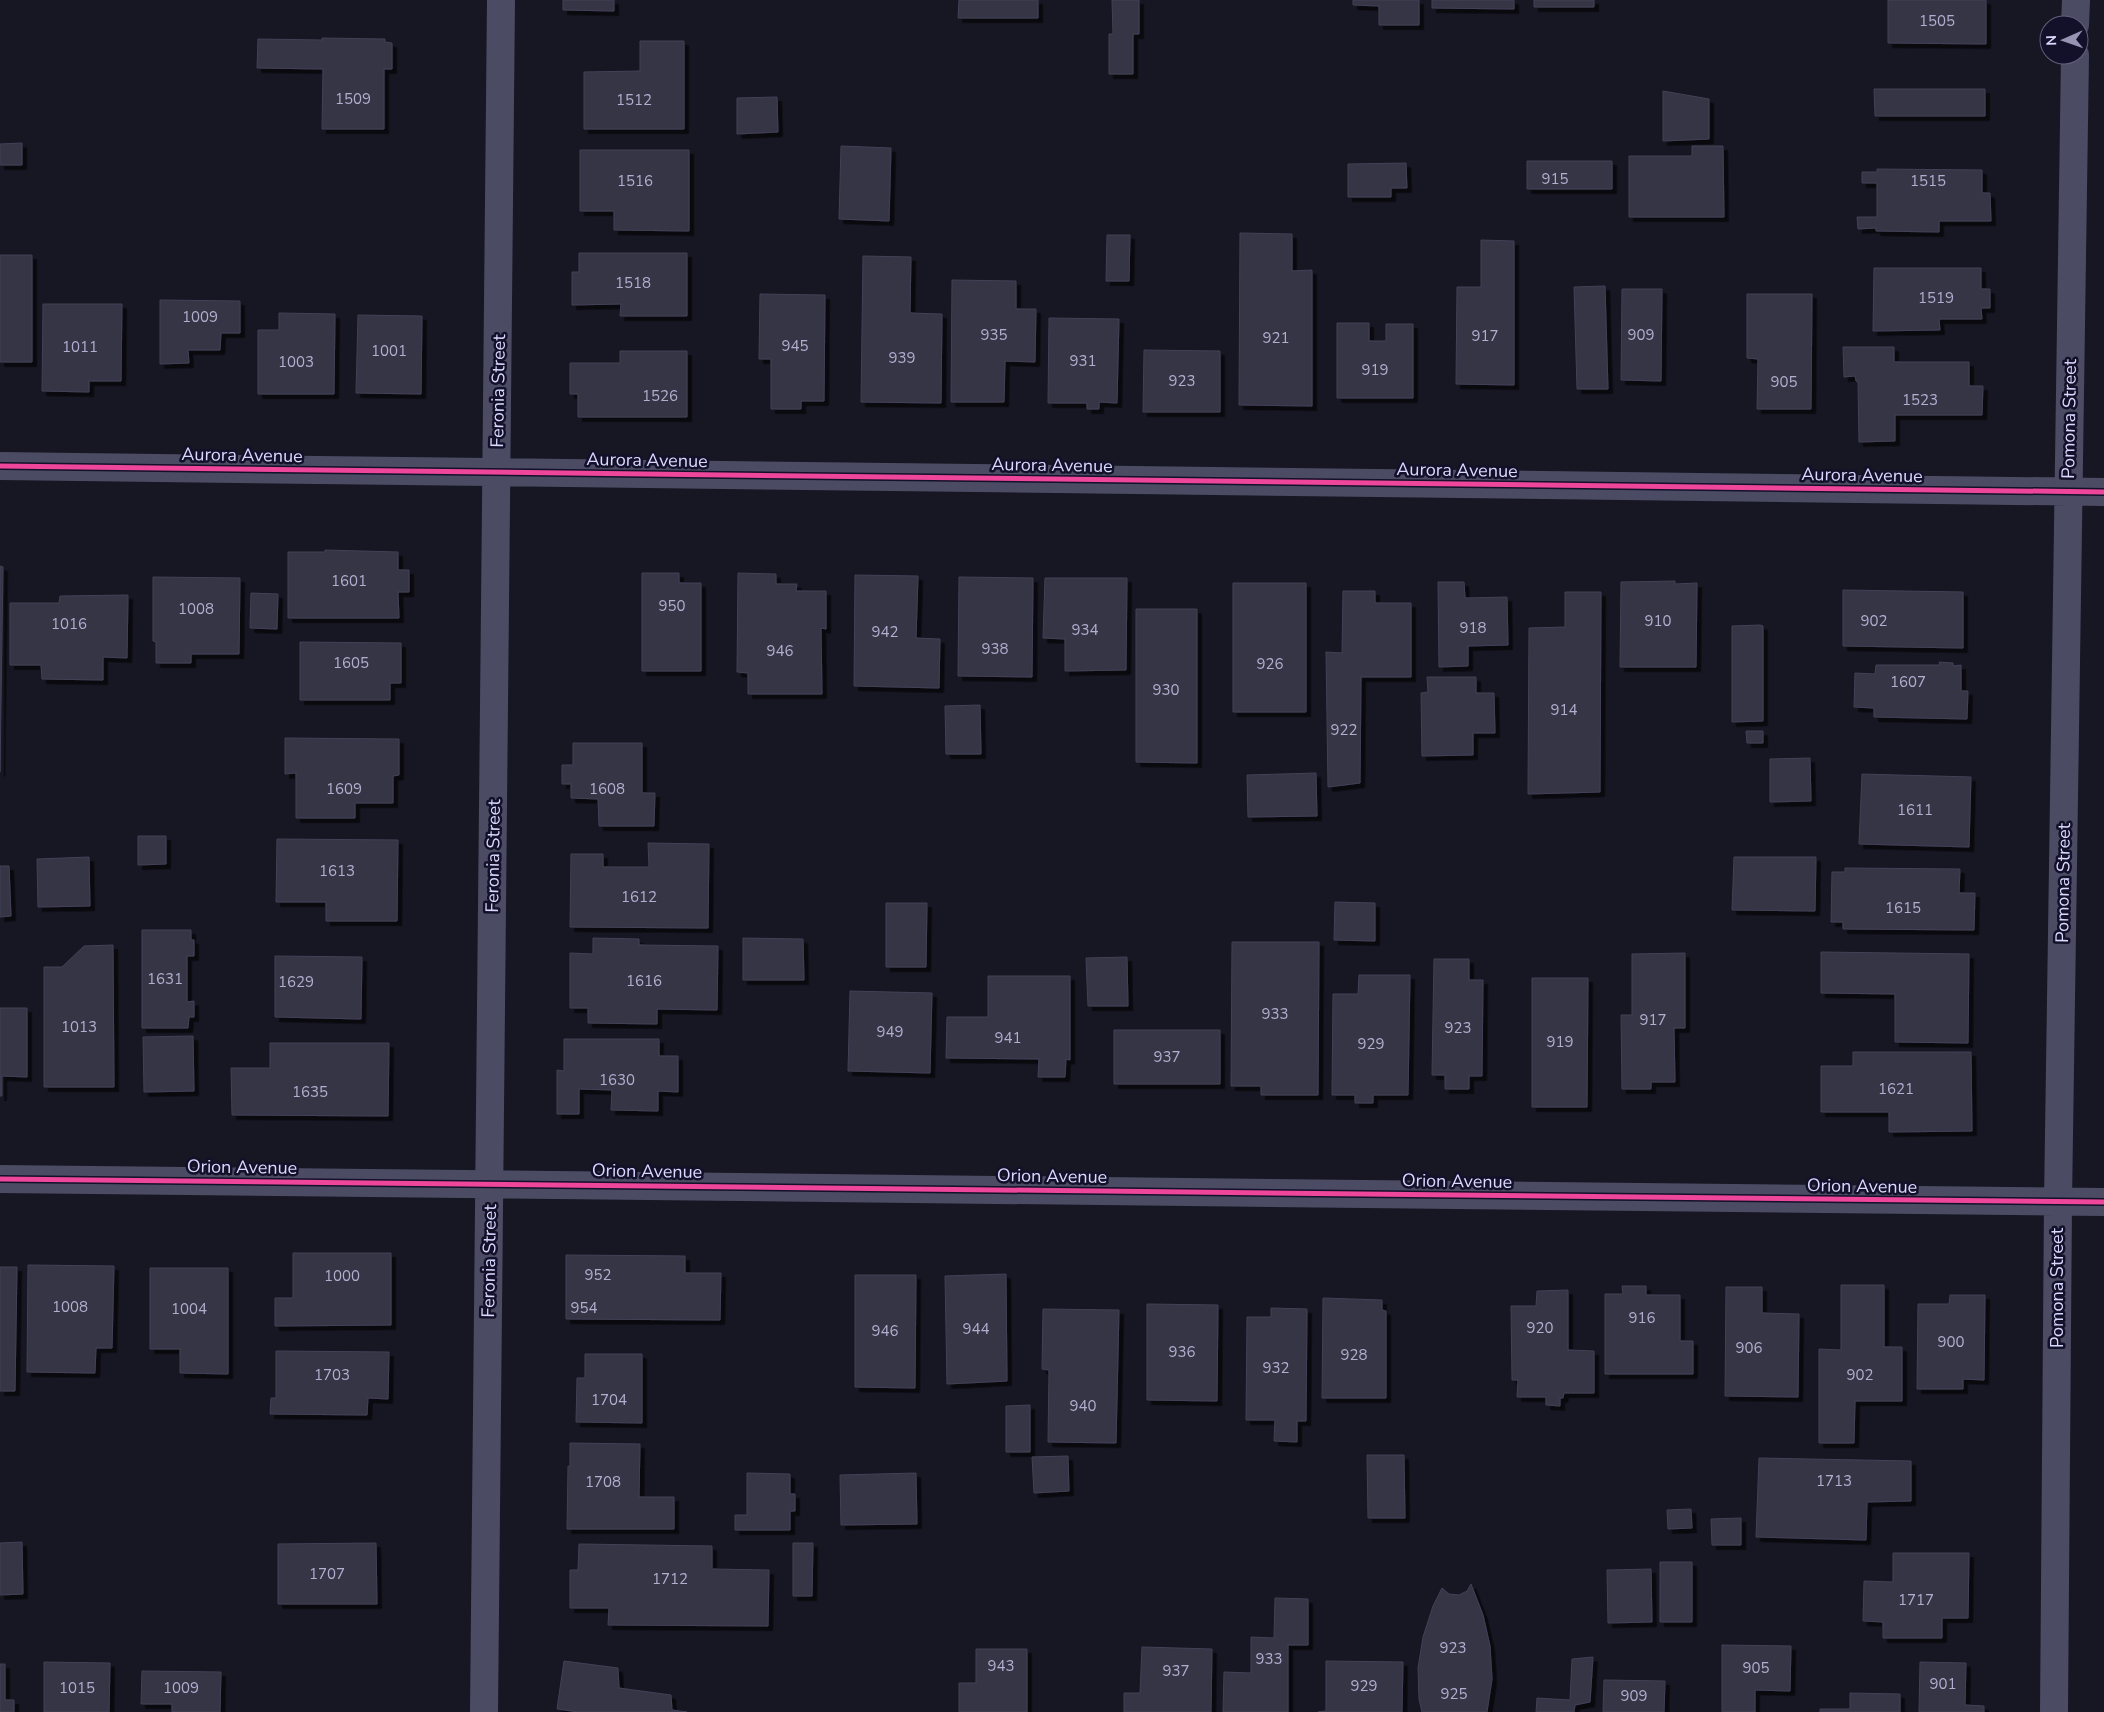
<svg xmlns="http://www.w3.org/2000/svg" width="2104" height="1712" font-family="'Nunito Sans',sans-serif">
<defs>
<filter id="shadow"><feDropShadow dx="4.5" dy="4.5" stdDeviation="0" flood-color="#0009"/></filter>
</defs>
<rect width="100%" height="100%" fill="#171623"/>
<path fill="#353445" stroke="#434157" filter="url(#shadow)" d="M 563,0 L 614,0 L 614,11 L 563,10 Z
M 959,0 L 1038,0 L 1038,18 L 958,18 Z
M 1112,0 L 1139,0 L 1139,34 L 1133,34 L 1133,74 L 1109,74 L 1109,34 L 1113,34 Z
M 1353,0 L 1419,0 L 1419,25 L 1379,25 L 1379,6 L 1353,5 Z
M 1432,0 L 1514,0 L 1514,9 L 1432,8 Z
M 1534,0 L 1594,0 L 1594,7 L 1534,7 Z
M 1888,0 L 1986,0 L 1986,44 L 1888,43 Z
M 322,38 L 385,39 L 385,42 L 392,43 L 392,69 L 384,69 L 384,129 L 322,129 L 323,69 L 257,68 L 258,39 L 322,40 Z
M 640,41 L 684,41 L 684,129 L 584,129 L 584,72 L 640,71 Z
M 1874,89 L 1985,89 L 1985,116 L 1875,116 Z
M 1663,91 L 1709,99 L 1709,139 L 1663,141 Z
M 777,97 L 778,132 L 737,134 L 737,98 Z
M 22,143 L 22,165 L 0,165 L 0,144 Z
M 841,146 L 891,148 L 889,221 L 839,219 Z
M 1692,146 L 1723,146 L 1724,217 L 1629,217 L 1629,156 L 1692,156 Z
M 580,150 L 689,150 L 689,231 L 614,230 L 614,211 L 580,211 Z
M 1527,161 L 1612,161 L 1612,189 L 1527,189 Z
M 1406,163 L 1407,188 L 1391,188 L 1391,197 L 1348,197 L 1348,164 Z
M 1877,169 L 1982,170 L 1982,193 L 1990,193 L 1991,221 L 1939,221 L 1939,232 L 1876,231 L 1876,228 L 1858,229 L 1857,217 L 1877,217 L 1877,183 L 1862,183 L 1862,172 L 1877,172 Z
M 1240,233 L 1292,234 L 1292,271 L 1312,270 L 1312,406 L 1239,405 Z
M 1107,235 L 1130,235 L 1129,281 L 1106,281 Z
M 1481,240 L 1514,241 L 1514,385 L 1456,384 L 1457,287 L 1481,287 Z
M 579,253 L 687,253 L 687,316 L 620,316 L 621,304 L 572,305 L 572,272 L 579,272 Z
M 0,255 L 32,255 L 32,362 L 0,362 Z
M 863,256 L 911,257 L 910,313 L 942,314 L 941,403 L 861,402 Z
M 1874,268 L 1981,268 L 1981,289 L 1990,289 L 1990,308 L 1981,308 L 1982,319 L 1939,319 L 1940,330 L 1873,331 Z
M 952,280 L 1016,281 L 1016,309 L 1036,309 L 1035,362 L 1005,361 L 1004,402 L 951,402 Z
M 1605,286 L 1608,389 L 1577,389 L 1574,287 Z
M 1622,289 L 1662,289 L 1661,381 L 1621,380 Z
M 760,294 L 825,295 L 824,401 L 801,401 L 801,409 L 771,409 L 771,359 L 759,359 Z
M 1747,294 L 1812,294 L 1811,409 L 1757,409 L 1758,359 L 1747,358 Z
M 160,300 L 240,301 L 240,333 L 221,333 L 220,350 L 188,350 L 189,363 L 160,364 Z
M 43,304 L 122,304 L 121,381 L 89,381 L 89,392 L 42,391 Z
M 279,313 L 335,314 L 334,394 L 258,394 L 258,330 L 279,330 Z
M 358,315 L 422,316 L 421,394 L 356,393 Z
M 1049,318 L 1119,319 L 1117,403 L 1099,402 L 1099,409 L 1087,409 L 1087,403 L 1048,403 Z
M 1337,323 L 1369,323 L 1369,341 L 1386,341 L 1386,324 L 1413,324 L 1413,398 L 1337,398 Z
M 1843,347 L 1894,347 L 1894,362 L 1969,362 L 1969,386 L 1983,386 L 1982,415 L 1895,415 L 1895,441 L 1859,442 L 1858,382 L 1856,381 L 1855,376 L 1844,377 Z
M 1144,350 L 1220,351 L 1220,412 L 1143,412 Z
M 620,351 L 687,351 L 687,417 L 578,417 L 578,394 L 570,394 L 570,363 L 620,363 Z
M 325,550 L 398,552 L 398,570 L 409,570 L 409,592 L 398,592 L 399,618 L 288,618 L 288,552 L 325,552 Z
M 0,566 L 3,567 L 0,772 Z
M 642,573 L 679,573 L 679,583 L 701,583 L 701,671 L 642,671 Z
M 738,573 L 776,574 L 776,584 L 797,584 L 796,591 L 826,591 L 826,629 L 821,628 L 822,694 L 748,694 L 748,673 L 737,672 Z
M 855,575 L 918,576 L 916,638 L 940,639 L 939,688 L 854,686 Z
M 153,577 L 240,578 L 239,654 L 191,654 L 191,663 L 156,663 L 156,642 L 153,641 Z
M 959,577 L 1033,578 L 1032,677 L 958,676 Z
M 1045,578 L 1127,578 L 1126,670 L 1065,671 L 1065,639 L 1043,638 Z
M 1675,581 L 1675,584 L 1697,583 L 1696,667 L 1620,667 L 1621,582 Z
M 1438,582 L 1464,582 L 1465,598 L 1507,597 L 1508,645 L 1468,646 L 1468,666 L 1439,667 Z
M 1233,583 L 1306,583 L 1306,712 L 1233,712 Z
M 1843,590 L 1963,592 L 1963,648 L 1843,646 Z
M 1343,591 L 1375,591 L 1375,603 L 1411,603 L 1411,677 L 1361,677 L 1360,783 L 1328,787 L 1326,652 L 1342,653 Z
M 1565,592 L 1601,592 L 1600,792 L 1528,794 L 1529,628 L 1565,627 Z
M 251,593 L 278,594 L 277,629 L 250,628 Z
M 128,595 L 127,658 L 103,657 L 103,680 L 42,679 L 41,665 L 10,665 L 10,603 L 59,603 L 60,596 Z
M 1136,609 L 1197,609 L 1197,763 L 1136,762 Z
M 1760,625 L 1763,626 L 1763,721 L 1732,722 L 1732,626 Z
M 300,642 L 401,643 L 401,683 L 390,683 L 390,700 L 300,700 Z
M 1939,662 L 1953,663 L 1953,666 L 1961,665 L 1961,691 L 1968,691 L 1967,719 L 1874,717 L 1874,708 L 1854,707 L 1855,673 L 1875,674 L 1876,665 L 1940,665 Z
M 1427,677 L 1476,677 L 1476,693 L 1494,693 L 1495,733 L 1473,733 L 1473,755 L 1422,756 L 1421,693 L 1428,692 Z
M 980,705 L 981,754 L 946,754 L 945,706 Z
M 1746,731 L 1763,731 L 1763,743 L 1747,743 Z
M 285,738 L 399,739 L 399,775 L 393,776 L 393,803 L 355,803 L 355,818 L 296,818 L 296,773 L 285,774 Z
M 573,743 L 642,743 L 642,793 L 655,793 L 654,826 L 599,826 L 598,799 L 571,798 L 571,784 L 562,784 L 562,765 L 573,765 Z
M 1810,758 L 1811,801 L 1770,802 L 1770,759 Z
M 1316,773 L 1317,816 L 1248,817 L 1247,775 Z
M 1862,774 L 1971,777 L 1969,847 L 1859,844 Z
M 138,836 L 166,836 L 166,864 L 138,865 Z
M 277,839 L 398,840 L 397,921 L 326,921 L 326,902 L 276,902 Z
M 648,843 L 709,844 L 708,928 L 570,927 L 571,854 L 603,854 L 603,867 L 649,867 Z
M 89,857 L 90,906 L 38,907 L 37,859 Z
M 1734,857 L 1816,857 L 1815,911 L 1732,910 Z
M 0,866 L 9,866 L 11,916 L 0,917 Z
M 1845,868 L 1960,869 L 1959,893 L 1975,893 L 1974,930 L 1843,929 L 1843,922 L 1831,922 L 1832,872 L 1845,872 Z
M 1335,902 L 1375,903 L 1375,941 L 1334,940 Z
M 886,903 L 927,903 L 926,967 L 886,967 Z
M 142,930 L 191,930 L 191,940 L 194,940 L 194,956 L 187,956 L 187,1002 L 194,1001 L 194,1017 L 189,1017 L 188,1028 L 142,1028 Z
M 593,938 L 639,939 L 639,945 L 718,946 L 717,1010 L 657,1009 L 657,1024 L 588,1023 L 588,1008 L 570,1008 L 570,953 L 593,954 Z
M 743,938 L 803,939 L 804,980 L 743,980 Z
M 1232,942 L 1319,942 L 1318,1095 L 1261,1095 L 1261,1086 L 1231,1086 Z
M 113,945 L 114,1087 L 44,1087 L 44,967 L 62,967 L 84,946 Z
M 1821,952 L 1969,954 L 1968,1043 L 1895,1042 L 1895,994 L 1821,993 Z
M 1685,953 L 1685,1028 L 1674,1028 L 1675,1082 L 1651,1082 L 1651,1089 L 1622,1089 L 1621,1015 L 1632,1015 L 1632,954 Z
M 275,956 L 362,957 L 361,1019 L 275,1017 Z
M 1127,957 L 1128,1006 L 1088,1006 L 1086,958 Z
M 1434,959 L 1469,959 L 1469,980 L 1483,980 L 1482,1076 L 1469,1076 L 1469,1089 L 1445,1089 L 1445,1075 L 1432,1075 Z
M 1359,975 L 1410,975 L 1408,1095 L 1373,1095 L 1373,1103 L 1355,1103 L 1355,1095 L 1332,1095 L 1333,994 L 1358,994 Z
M 988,976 L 1070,976 L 1070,1060 L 1066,1059 L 1065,1077 L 1038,1077 L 1039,1059 L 946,1058 L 947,1017 L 988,1017 Z
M 1532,978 L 1588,978 L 1587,1107 L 1532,1107 Z
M 850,991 L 932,993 L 930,1073 L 848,1071 Z
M 0,1008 L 27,1008 L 27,1077 L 2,1076 L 2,1096 L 0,1096 Z
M 1114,1030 L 1220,1030 L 1220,1084 L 1114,1084 Z
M 193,1036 L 194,1091 L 144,1092 L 143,1037 Z
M 564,1039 L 659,1039 L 659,1056 L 678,1056 L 678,1092 L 658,1091 L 658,1111 L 611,1110 L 612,1090 L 579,1089 L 579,1114 L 557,1114 L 557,1070 L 564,1071 Z
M 270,1043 L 389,1043 L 388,1116 L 232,1115 L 231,1068 L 270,1068 Z
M 1853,1052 L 1971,1052 L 1972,1131 L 1889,1132 L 1889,1112 L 1821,1112 L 1821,1066 L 1853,1066 Z
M 293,1253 L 391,1253 L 391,1325 L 275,1326 L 275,1298 L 293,1298 Z
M 566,1255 L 685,1256 L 685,1273 L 721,1273 L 720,1320 L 566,1319 Z
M 28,1265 L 114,1266 L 112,1348 L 96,1348 L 95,1373 L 27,1372 Z
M 0,1267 L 17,1267 L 15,1391 L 0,1391 Z
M 150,1268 L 228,1268 L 228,1374 L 180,1373 L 180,1349 L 150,1349 Z
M 1006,1274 L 1007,1381 L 947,1384 L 945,1276 Z
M 855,1275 L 916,1275 L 915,1388 L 855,1387 Z
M 1841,1285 L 1884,1285 L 1884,1347 L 1902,1347 L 1902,1401 L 1855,1401 L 1854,1443 L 1819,1443 L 1819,1349 L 1841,1350 Z
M 1622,1286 L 1646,1286 L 1646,1295 L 1680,1295 L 1680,1341 L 1693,1341 L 1693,1374 L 1605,1374 L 1605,1294 L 1623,1294 Z
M 1726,1287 L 1762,1287 L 1762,1313 L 1799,1314 L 1798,1397 L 1725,1396 Z
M 1568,1290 L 1568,1350 L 1594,1351 L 1594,1393 L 1564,1393 L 1563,1398 L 1560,1398 L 1560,1406 L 1546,1405 L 1546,1397 L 1517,1397 L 1518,1380 L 1512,1380 L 1511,1306 L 1536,1306 L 1537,1291 Z
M 1950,1295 L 1985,1295 L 1984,1380 L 1963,1379 L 1963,1389 L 1917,1389 L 1918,1304 L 1949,1304 Z
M 1323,1298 L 1382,1300 L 1382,1310 L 1386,1311 L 1386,1398 L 1322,1398 Z
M 1147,1304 L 1218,1305 L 1217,1401 L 1147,1400 Z
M 1271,1308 L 1307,1309 L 1306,1421 L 1297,1421 L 1297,1442 L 1274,1441 L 1275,1420 L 1246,1420 L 1247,1317 L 1271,1317 Z
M 1043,1309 L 1119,1310 L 1116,1443 L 1048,1442 L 1049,1370 L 1042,1369 Z
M 276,1351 L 389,1352 L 388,1399 L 368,1398 L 367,1415 L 270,1414 L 271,1398 L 276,1398 Z
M 585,1354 L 642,1354 L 642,1423 L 576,1422 L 577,1378 L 585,1378 Z
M 1030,1405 L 1030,1452 L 1006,1452 L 1006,1406 Z
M 570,1443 L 640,1444 L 639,1497 L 674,1497 L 674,1529 L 567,1529 L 568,1466 L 570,1467 Z
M 1367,1455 L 1404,1455 L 1405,1518 L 1368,1518 Z
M 1068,1456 L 1069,1491 L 1034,1493 L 1032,1457 Z
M 1759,1458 L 1911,1461 L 1911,1501 L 1867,1502 L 1866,1540 L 1756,1537 Z
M 747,1473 L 790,1474 L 790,1494 L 795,1494 L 795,1511 L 790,1511 L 790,1530 L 735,1530 L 735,1515 L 747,1515 Z
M 916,1473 L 917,1524 L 841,1525 L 840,1475 Z
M 1691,1509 L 1692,1528 L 1668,1529 L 1667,1510 Z
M 1741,1518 L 1741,1545 L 1712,1545 L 1711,1519 Z
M 22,1542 L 23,1594 L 0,1595 L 0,1543 Z
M 376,1543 L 377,1604 L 278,1604 L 278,1544 Z
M 793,1543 L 813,1543 L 812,1596 L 793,1596 Z
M 579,1544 L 712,1546 L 712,1569 L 769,1570 L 768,1626 L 608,1625 L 609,1608 L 570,1608 L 570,1570 L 578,1570 Z
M 1893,1553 L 1969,1553 L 1968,1618 L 1942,1618 L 1942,1638 L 1883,1638 L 1883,1622 L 1863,1621 L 1864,1581 L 1893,1582 Z
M 1660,1562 L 1692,1562 L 1692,1622 L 1660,1622 Z
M 1651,1569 L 1652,1622 L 1608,1623 L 1607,1570 Z
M 1471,1584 L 1483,1615 L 1490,1646 L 1492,1679 L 1487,1712 L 1422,1712 L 1419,1699 L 1418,1668 L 1423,1637 L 1433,1606 L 1442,1588 L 1449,1594 L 1459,1595 L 1467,1591 Z
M 1275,1598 L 1308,1599 L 1308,1645 L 1288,1645 L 1288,1712 L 1223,1712 L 1224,1672 L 1251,1673 L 1251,1637 L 1274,1638 Z
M 1722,1645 L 1791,1646 L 1790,1691 L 1755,1690 L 1755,1712 L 1722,1712 Z
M 1142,1647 L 1212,1649 L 1211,1712 L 1124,1712 L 1124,1693 L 1140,1693 Z
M 976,1649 L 1027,1649 L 1027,1712 L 959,1712 L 959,1683 L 976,1683 Z
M 1593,1657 L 1590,1702 L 1575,1705 L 1574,1712 L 1536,1712 L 1537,1698 L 1570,1700 L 1572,1659 Z
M 564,1661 L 618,1668 L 619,1688 L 671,1695 L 672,1710 L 687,1712 L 579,1712 L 557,1709 Z
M 1326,1661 L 1403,1662 L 1402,1712 L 1318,1712 L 1326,1711 Z
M 44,1662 L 110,1663 L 109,1712 L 44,1712 Z
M 1920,1662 L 1966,1663 L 1965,1705 L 1984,1706 L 1984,1712 L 1919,1712 Z
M 0,1664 L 5,1664 L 5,1700 L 14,1700 L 14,1712 L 0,1712 Z
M 142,1671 L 221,1672 L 220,1712 L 172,1712 L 172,1704 L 141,1704 Z
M 1604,1680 L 1665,1681 L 1664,1712 L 1603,1712 Z
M 1850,1693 L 1900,1694 L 1900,1712 L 1820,1712 L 1820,1709 L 1850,1709 Z"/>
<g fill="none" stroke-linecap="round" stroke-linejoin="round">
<path stroke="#4b4c64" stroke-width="28" d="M 2075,25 L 2076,0
M 0,466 L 2104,492
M 0,1179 L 2104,1202
M 484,1712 L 501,0
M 2054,1712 L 2058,1202 L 2075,55"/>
<defs>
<path id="cycleway" d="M 0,466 L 2104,492
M 0,1179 L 2104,1202"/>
</defs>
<use href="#cycleway" stroke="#131029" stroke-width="8"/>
<use href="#cycleway" stroke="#ed469a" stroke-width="5"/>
</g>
<g text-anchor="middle" stroke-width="5" stroke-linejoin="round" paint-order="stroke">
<g font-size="15" fill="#b1afd0">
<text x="1937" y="26">1505</text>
<text x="353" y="104">1509</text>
<text x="634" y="105">1512</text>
<text x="1555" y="184">915</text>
<text x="635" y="186">1516</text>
<text x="1928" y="186">1515</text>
<text x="633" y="288">1518</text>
<text x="1936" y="303">1519</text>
<text x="200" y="322">1009</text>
<text x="994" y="340">935</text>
<text x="1641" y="340">909</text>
<text x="1485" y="341">917</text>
<text x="1276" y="343">921</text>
<text x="795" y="351">945</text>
<text x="80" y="352">1011</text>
<text x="389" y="356">1001</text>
<text x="902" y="363">939</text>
<text x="1083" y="366">931</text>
<text x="296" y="367">1003</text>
<text x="1375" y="375">919</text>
<text x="1182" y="386">923</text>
<text x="1784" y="387">905</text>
<text x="660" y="401">1526</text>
<text x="1920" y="405">1523</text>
<text x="349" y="586">1601</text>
<text x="672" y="611">950</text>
<text x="196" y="614">1008</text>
<text x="1658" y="626">910</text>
<text x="1874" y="626">902</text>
<text x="69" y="629">1016</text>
<text x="1473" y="633">918</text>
<text x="1085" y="635">934</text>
<text x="885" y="637">942</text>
<text x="995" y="654">938</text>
<text x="780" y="656">946</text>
<text x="351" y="668">1605</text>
<text x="1270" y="669">926</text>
<text x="1908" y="687">1607</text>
<text x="1166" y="695">930</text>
<text x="1564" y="715">914</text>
<text x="1344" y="735">922</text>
<text x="344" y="794">1609</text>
<text x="607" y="794">1608</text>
<text x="1915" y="815">1611</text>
<text x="337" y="876">1613</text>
<text x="639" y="902">1612</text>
<text x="1903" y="913">1615</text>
<text x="165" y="984">1631</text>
<text x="644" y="986">1616</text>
<text x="296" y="987">1629</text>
<text x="1275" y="1019">933</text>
<text x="1653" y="1025">917</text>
<text x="79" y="1032">1013</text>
<text x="1458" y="1033">923</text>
<text x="890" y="1037">949</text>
<text x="1008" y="1043">941</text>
<text x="1560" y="1047">919</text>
<text x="1371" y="1049">929</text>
<text x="1167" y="1062">937</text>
<text x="617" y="1085">1630</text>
<text x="1896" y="1094">1621</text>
<text x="310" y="1097">1635</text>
<text x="598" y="1280">952</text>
<text x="342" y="1281">1000</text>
<text x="70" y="1312">1008</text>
<text x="584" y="1313">954</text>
<text x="189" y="1314">1004</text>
<text x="1642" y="1323">916</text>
<text x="1540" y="1333">920</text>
<text x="976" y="1334">944</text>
<text x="885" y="1336">946</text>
<text x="1951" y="1347">900</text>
<text x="1749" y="1353">906</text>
<text x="1182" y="1357">936</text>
<text x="1354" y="1360">928</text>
<text x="1276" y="1373">932</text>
<text x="332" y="1380">1703</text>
<text x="1860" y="1380">902</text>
<text x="609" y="1405">1704</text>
<text x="1083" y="1411">940</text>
<text x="1834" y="1486">1713</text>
<text x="603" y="1487">1708</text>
<text x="327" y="1579">1707</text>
<text x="670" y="1584">1712</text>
<text x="1916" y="1605">1717</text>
<text x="1453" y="1653">923</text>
<text x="1269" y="1664">933</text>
<text x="1001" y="1671">943</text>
<text x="1756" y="1673">905</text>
<text x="1176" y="1676">937</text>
<text x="1943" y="1689">901</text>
<text x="1364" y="1691">929</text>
<text x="77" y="1693">1015</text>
<text x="181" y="1693">1009</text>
<text x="1454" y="1699">925</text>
<text x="1634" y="1701">909</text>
</g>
<g font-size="18" fill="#dad8ff" stroke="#131029">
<text transform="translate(498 391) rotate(-89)" y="6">Feronia Street</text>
<text transform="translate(2069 419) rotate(-89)" y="6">Pomona Street</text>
<text transform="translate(242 455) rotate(1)" y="6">Aurora Avenue</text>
<text transform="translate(647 460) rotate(1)" y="6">Aurora Avenue</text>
<text transform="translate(1052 465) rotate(1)" y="6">Aurora Avenue</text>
<text transform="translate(1457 470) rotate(1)" y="6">Aurora Avenue</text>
<text transform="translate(1862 475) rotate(1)" y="6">Aurora Avenue</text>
<text transform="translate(493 856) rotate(-89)" y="6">Feronia Street</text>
<text transform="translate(2063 883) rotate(-89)" y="6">Pomona Street</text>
<text transform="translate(242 1167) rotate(1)" y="6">Orion Avenue</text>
<text transform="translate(647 1171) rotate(1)" y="6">Orion Avenue</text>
<text transform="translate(1052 1176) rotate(1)" y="6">Orion Avenue</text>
<text transform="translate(1457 1181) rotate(1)" y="6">Orion Avenue</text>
<text transform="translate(1862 1186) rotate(1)" y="6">Orion Avenue</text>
<text transform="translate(489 1261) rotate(-89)" y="6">Feronia Street</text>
<text transform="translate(2057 1288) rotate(-90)" y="6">Pomona Street</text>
</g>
</g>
<g transform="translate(2064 40) rotate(268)"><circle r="24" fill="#131029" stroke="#63607f"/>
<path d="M0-4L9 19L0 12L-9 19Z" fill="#9694b2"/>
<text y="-8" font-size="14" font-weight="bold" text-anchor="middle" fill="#dad8ff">N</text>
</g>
</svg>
